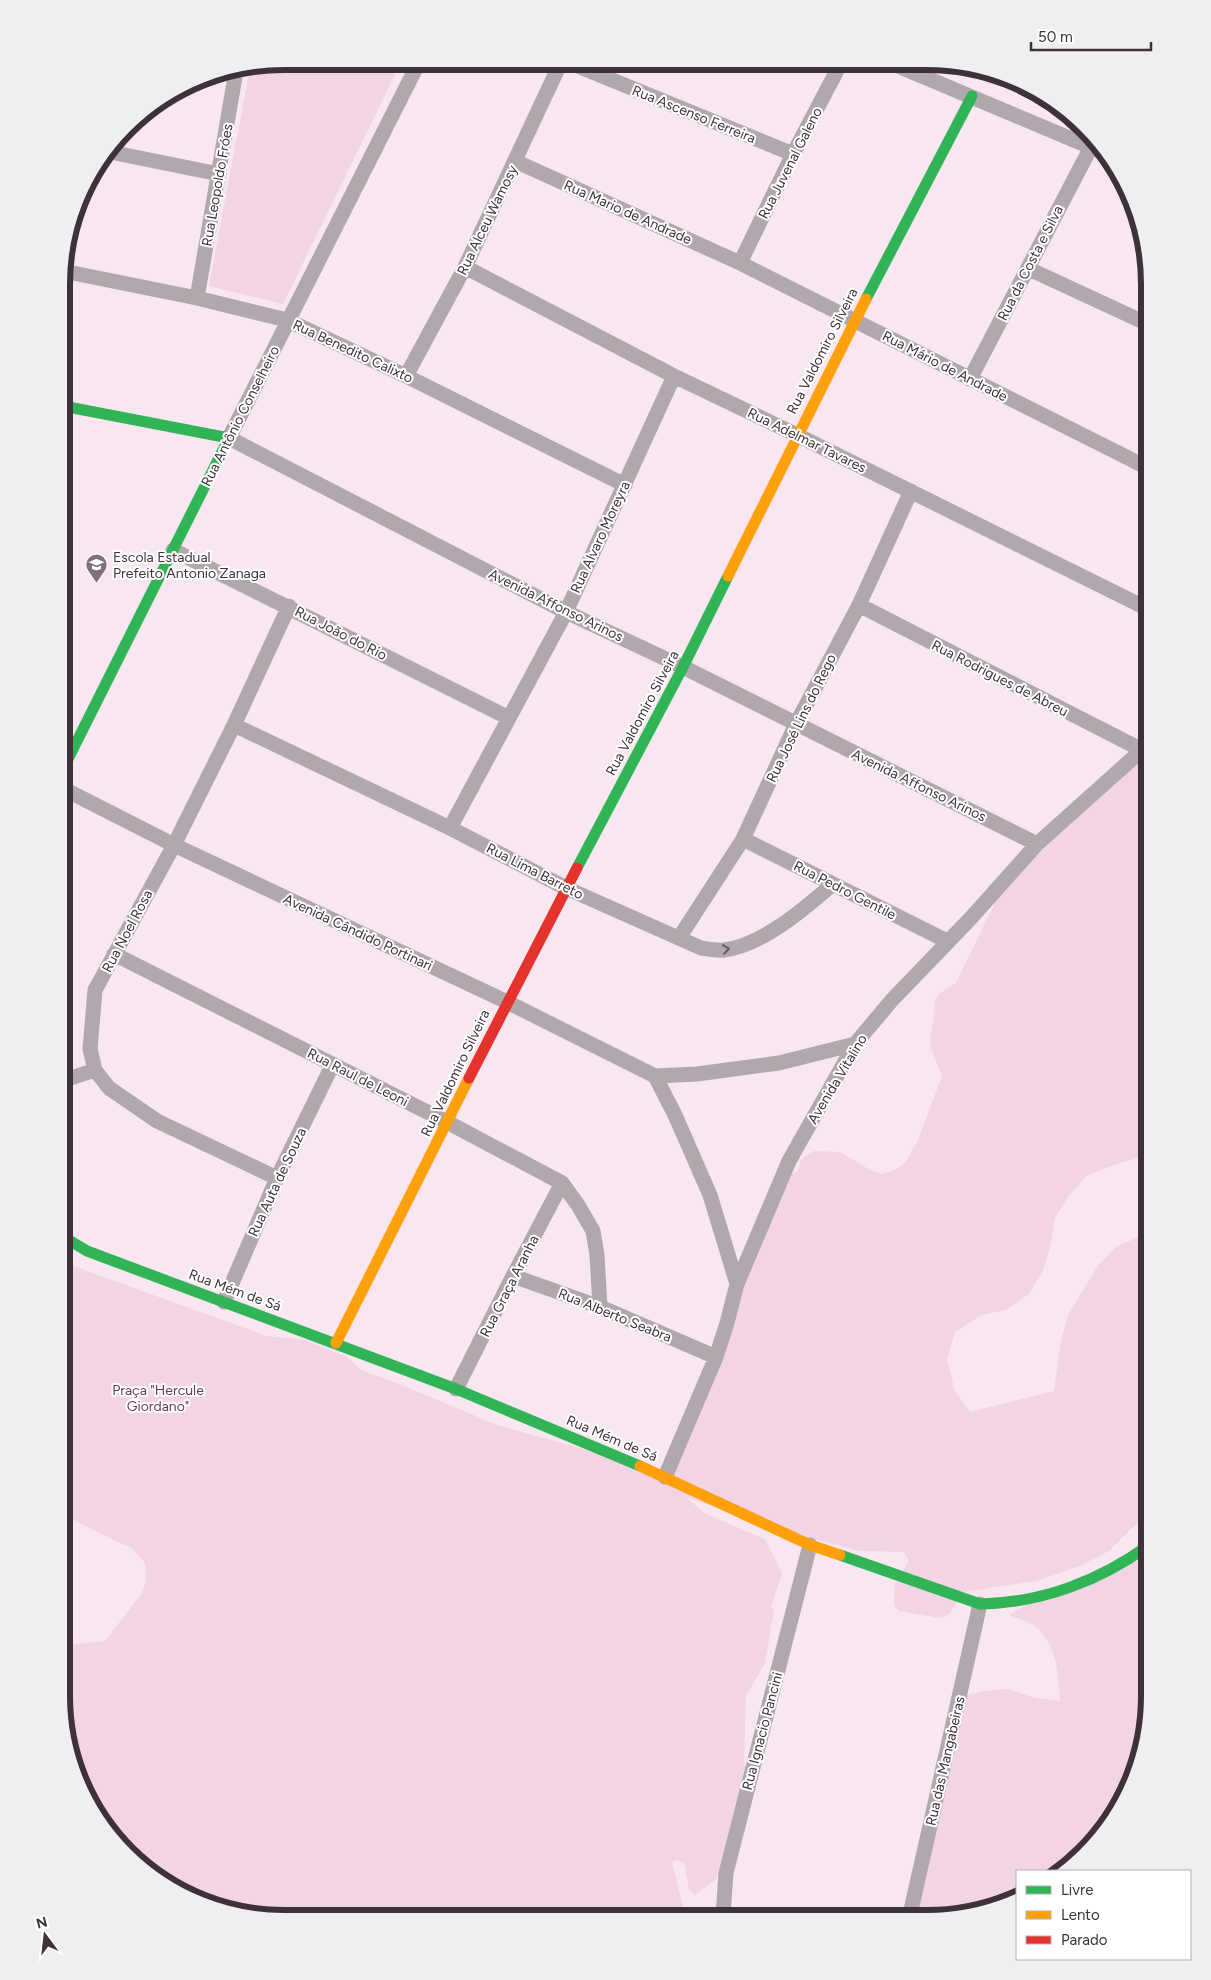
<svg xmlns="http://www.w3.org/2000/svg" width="1211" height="1980" font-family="Figtree,sans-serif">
<rect width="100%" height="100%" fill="#f8e7f0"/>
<path fill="#f2d4e5" d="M 284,61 L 401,62 L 283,304 L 209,286 L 250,68 Z
M 1150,742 L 1149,1155 L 1120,1163 L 1088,1175 L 1069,1195 L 1055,1218 L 1051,1244 L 1043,1270 L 1029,1294 L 1008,1309 L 980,1316 L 955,1332 L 947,1359 L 955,1391 L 970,1412 L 1054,1391 L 1061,1340 L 1069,1313 L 1097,1267 L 1116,1247 L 1149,1232 L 1149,1511 L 1109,1551 L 1080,1566 L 1037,1581 L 963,1592 L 949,1614 L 940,1618 L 900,1611 L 894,1606 L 894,1586 L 909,1561 L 904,1552 L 860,1551 L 798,1535 L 686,1497 L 704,1513 L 765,1539 L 782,1573 L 771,1607 L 774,1611 L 765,1663 L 746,1696 L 744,1760 L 748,1801 L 745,1809 L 732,1820 L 727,1862 L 715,1880 L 695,1895 L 689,1889 L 684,1863 L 677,1860 L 672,1862 L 685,1914 L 688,1918 L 255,1917 L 199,1902 L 148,1872 L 107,1831 L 78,1781 L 78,1771 L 76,1770 L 61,1696 L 61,1646 L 105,1641 L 142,1593 L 146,1581 L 145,1563 L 133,1549 L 69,1518 L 61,1512 L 62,1262 L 267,1336 L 305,1340 L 347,1357 L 361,1370 L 402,1385 L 497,1425 L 593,1452 L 658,1478 L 784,1177 L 798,1171 L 801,1159 L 814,1151 L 840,1152 L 872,1171 L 882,1174 L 895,1170 L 906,1161 L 918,1140 L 942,1076 L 930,1046 L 935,1001 L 940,993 L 956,983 L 1004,884 Z
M 1149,1549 L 1149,1711 L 1138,1768 L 1104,1831 L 1064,1871 L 1017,1871 L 1017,1899 L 1012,1902 L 927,1919 L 914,1919 L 933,1797 L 935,1766 L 952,1720 L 956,1698 L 984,1691 L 1008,1689 L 1035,1698 L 1060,1701 C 1059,1676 1057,1646 1037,1628 C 1031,1622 1018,1619 1009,1615 L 1030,1603 Z"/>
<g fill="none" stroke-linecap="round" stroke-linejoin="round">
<path stroke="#b1a8ad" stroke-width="15" d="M 419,62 L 229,438 L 566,612 L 683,667 L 1037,844
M 568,62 L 793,154
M 891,63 L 1107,154
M 110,152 L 219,174
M 515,161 L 740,263 L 1150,469
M 740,263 L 793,154 L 841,63
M 465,267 L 674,376 L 797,435 L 1150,610
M 1029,269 L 1150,325
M 63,271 L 197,298 L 287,320 L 406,376 L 625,485
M 197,298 L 236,71
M 406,376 L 465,267 L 561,62
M 970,379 L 1091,147
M 173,550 L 509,718
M 859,605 L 1142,750
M 234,725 L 450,828 L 566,888 L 701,948 C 708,949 717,951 724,950 C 763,945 804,909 833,884
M 62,788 L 174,845 L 507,1002 L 655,1076 L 697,1074 L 779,1063 L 855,1044
M 450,828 L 566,612 L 674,376
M 743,839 L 947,941
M 679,938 L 743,839 L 796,724 L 859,605 L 911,491
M 114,954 L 447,1122 L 562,1183 L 578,1205 L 593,1231 L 597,1255 L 600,1307
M 655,1076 L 675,1115 L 710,1195 L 737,1284
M 62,1081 L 95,1070
M 277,1178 L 157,1121 L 109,1088 L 95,1070 L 90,1049 L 95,990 L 174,845 L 234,725 L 289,606
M 513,1276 L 600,1307 L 716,1357
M 224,1302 L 277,1178 L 333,1064
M 456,1389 L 513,1276 L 562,1183
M 665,1477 L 716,1357 L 727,1323 L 737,1284 L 789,1161 L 855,1044 L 892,1000 L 970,919 L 1037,844 L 1142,750 L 1150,738
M 724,1918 L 723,1915 L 726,1873 L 810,1545
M 909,1919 L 980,1604"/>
<path stroke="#30b455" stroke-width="11" d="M 866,299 L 972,96
M 62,771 L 229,438 L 63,406
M 577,868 L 683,667 L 728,576
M 62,1236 L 87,1251 L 456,1389 L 640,1466
M 840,1555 L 980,1604 C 1041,1603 1100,1581 1149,1545"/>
<path stroke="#ff9f0a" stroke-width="11" d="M 728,576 L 866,299
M 336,1343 L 469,1078
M 640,1466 L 810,1545 L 840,1555"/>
<path stroke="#e5322d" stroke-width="11" d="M 469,1078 L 577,868"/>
</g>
<defs><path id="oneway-chevron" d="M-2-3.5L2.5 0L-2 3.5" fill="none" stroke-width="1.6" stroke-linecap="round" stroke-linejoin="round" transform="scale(1.25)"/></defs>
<use stroke="#675b62" href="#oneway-chevron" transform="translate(726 949) rotate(-8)"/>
<defs>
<symbol id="school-pin" viewBox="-11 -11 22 30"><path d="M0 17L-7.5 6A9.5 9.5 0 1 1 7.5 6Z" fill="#807179" stroke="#fff"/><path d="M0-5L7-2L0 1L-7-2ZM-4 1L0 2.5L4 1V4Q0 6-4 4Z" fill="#fff"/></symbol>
</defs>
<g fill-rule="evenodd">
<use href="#school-pin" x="84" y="552" width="25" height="34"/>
</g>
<g text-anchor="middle" stroke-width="4" stroke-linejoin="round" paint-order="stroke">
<g font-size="14" fill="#3f3139" stroke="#fff">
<text transform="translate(694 114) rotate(22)" y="5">Rua Ascenso Ferreira</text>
<text transform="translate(790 163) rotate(-63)" y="5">Rua Juvenal Galeno</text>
<text transform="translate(217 185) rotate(-80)" y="5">Rua Leopoldo Fróes</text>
<text transform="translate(628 212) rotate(24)" y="5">Rua Mario de Andrade</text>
<text transform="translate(487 220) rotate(-64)" y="5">Rua Alceu Wamosy</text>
<text transform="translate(1030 263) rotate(-63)" y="5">Rua da Costa e Silva</text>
<text transform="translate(353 351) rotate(25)" y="5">Rua Benedito Calixto</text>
<text transform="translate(822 351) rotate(-63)" y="5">Rua Valdomiro Silveira</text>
<text transform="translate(945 366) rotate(27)" y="5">Rua Mário de Andrade</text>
<text transform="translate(240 416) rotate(-63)" y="5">Rua Antônio Conselheiro</text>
<text transform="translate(807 440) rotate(26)" y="5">Rua Adelmar Tavares</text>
<text transform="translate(600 537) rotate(-65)" y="5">Rua Alvaro Moreyra</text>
<text transform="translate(556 605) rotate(26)" y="5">Avenida Affonso Arinos</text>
<text transform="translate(341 633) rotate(27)" y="5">Rua João do Rio</text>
<text transform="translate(1000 678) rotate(27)" y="5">Rua Rodrigues de Abreu</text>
<text transform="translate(642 713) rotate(-62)" y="5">Rua Valdomiro Silveira</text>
<text transform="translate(801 718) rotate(-64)" y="5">Rua José Lins do Rego</text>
<text transform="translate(919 785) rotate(26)" y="5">Avenida Affonso Arinos</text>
<text transform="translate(535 871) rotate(27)" y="5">Rua Lima Barreto</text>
<text transform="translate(845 890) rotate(27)" y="5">Rua Pedro Gentile</text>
<text transform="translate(127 931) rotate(-62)" y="5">Rua Noel Rosa</text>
<text transform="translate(358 932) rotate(25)" y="5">Avenida Cândido Portinari</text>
<text transform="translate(455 1073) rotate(-64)" y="5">Rua Valdomiro Silveira</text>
<text transform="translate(358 1077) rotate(27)" y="5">Rua Raul de Leoni</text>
<text transform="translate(837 1079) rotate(-59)" y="5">Avenida Vitalino</text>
<text transform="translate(277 1182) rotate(-65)" y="5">Rua Auta de Souza</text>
<text transform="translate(509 1286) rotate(-63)" y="5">Rua Graça Aranha</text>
<text transform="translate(235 1290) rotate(20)" y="5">Rua Mém de Sá</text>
<text transform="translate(615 1315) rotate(22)" y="5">Rua Alberto Seabra</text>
<text transform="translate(612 1438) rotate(23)" y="5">Rua Mém de Sá</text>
<text transform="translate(762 1731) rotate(-75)" y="5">Rua Ignacio Pancini</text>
<text transform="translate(945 1761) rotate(-77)" y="5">Rua das Mangabeiras</text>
</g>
<g font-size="14" fill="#3f3139" stroke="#fff" text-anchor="start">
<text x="113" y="562">Escola Estadual<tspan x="113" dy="16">Prefeito Antonio Zanaga</tspan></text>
</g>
<g font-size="14" fill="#6c3859" stroke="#fff">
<text x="158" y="1395">Praça "Hercule<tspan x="158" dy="16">Giordano"</tspan></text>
</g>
</g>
<path d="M0 0H1211V1980H0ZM284 70H927A214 214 0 0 1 1141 284V1696A214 214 0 0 1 927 1910H284A214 214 0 0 1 70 1696V284A214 214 0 0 1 284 70Z" fill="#f0efef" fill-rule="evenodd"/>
<path fill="none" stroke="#3f3139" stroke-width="6" d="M284 70H927A214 214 0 0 1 1141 284V1696A214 214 0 0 1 927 1910H284A214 214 0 0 1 70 1696V284A214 214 0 0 1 284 70Z"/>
<rect x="1016" y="1870" width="175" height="90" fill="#ffffff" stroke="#b2adb0"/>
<rect x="1026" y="1886" width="25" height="8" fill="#30b455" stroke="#b2adb0"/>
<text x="1061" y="1895" font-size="15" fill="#3f3139">Livre</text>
<rect x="1026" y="1911" width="25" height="8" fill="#ff9f0a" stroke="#b2adb0"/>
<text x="1061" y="1920" font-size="15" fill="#3f3139">Lento</text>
<rect x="1026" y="1936" width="25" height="8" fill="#e5322d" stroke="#b2adb0"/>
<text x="1061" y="1945" font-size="15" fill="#3f3139">Parado</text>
<g transform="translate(45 1935) rotate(345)" stroke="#ffffff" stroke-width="4" paint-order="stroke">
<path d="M0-4L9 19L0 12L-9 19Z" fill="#3f3139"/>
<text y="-8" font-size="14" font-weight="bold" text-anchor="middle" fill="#3f3139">N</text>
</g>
<path d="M1031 42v8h120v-8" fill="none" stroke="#3f3139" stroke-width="2.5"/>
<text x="1038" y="42" font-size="15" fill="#3f3139" stroke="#ffffff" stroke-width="4" paint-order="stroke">50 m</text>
</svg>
